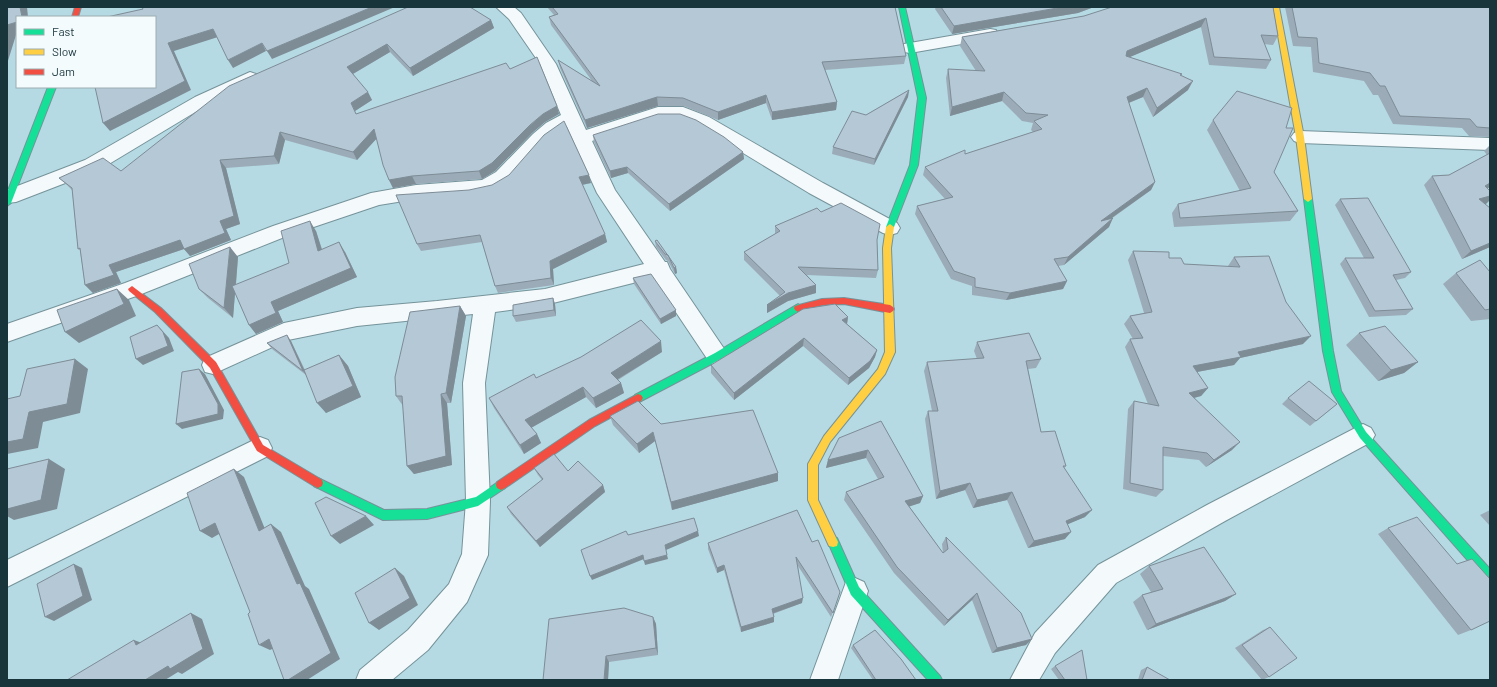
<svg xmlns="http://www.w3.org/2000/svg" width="1497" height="687" font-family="Barlow,sans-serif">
<rect width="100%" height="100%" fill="#b5dae3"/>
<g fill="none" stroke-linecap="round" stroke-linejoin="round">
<defs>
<path id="street" d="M 496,7 L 514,7 L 521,13 L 556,64 L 586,130 L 658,107 L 683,107 L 709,117 L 823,183 L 897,223 L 900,228 L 897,233 L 890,235 L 883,233 L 809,193 L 697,125 L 681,119 L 659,119 L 592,141 L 615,190 L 665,262 L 667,262 L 670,269 L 729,356 L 726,363 L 718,365 L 710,363 L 653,278 L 545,305 L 495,312 L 485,383 L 490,501 L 488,555 L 467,602 L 428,650 L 392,680 L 356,680 L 360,670 L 408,630 L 449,584 L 462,554 L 466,501 L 463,383 L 473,314 L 357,326 L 288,340 L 213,374 L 205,372 L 202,365 L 205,358 L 284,323 L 357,308 L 437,301 L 545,289 L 644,264 L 597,193 L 567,127 L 545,142 L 510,182 L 494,191 L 472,196 L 416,199 L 379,205 L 287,236 L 139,295 L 7,342 L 7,324 L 125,283 L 273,226 L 371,193 L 416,185 L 482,180 L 496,172 L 533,134 L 546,123 L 561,115 L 540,64 L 509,19 Z
M 990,29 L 996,30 L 998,34 L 996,38 L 910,53 L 904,52 L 902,48 L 904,44 L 910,43 Z
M 250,72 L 256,74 L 259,78 L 256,82 L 207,105 L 99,170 L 16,202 L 7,203 L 7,190 L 85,160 L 195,97 Z
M 1300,131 L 1490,138 L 1490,150 L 1300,143 L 1294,141 L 1291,137 L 1294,133 Z
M 1363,424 L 1371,428 L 1375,435 L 1371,442 L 1225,521 L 1116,583 L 1055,653 L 1039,680 L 1010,680 L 1035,633 L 1098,565 L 1207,505 Z
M 260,437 L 268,440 L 272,448 L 268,456 L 7,587 L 7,560 Z
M 855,578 L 864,582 L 868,591 L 838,680 L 810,680 L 846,582 Z"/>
<path id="fast" d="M 899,7 L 905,7 L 926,98 L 918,165 L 894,227 L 890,230 L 886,227 L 910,165 L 918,98 Z
M 48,87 L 56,87 L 11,203 L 7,206 L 7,193 Z
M 1308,196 L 1312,199 L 1333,351 L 1341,391 L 1366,432 L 1490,569 L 1490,582 L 1486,581 L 1360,438 L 1332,392 L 1323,351 L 1304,199 Z
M 798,304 L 801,306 L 802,308 L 801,310 L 721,359 L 641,401 L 638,402 L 635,401 L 633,398 L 635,395 L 715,353 Z
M 318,478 L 384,510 L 427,509 L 476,497 L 501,480 L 505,482 L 506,485 L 505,488 L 478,506 L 427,519 L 383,520 L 314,486 L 313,483 L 314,480 Z
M 833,537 L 837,538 L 859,587 L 940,676 L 942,680 L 928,680 L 851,595 L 828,542 L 829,538 Z"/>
<path id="slow" d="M 1273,7 L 1279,7 L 1304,137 L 1312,199 L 1308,202 L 1304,199 L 1296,137 Z
M 890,224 L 894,227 L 891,248 L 895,352 L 885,374 L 830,442 L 818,465 L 818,500 L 838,542 L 837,546 L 833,547 L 829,546 L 808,500 L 808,464 L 824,436 L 878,369 L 885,352 L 883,248 L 886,227 Z"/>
<path id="jam" d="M 75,7 L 81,7 L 78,17 L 72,17 Z
M 132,286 L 161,308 L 216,362 L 263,445 L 322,480 L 323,483 L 322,486 L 318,488 L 314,486 L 257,451 L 210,368 L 155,312 L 129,291 L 128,289 Z
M 844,298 L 890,305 L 893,307 L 894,309 L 893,311 L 890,313 L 844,304 L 822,305 L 798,312 L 795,310 L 794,308 L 795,306 L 822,299 Z
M 638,394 L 641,395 L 643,398 L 641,401 L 595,426 L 505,488 L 501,490 L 497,488 L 496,485 L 497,482 L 589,420 Z"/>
</defs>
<use href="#street" stroke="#75939a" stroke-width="2"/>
<use href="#fast" stroke="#75939a" stroke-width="2"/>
<use href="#slow" stroke="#75939a" stroke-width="2"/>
<use href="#jam" stroke="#75939a" stroke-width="2"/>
<use href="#street" fill="#f4f9fb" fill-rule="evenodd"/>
<use href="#fast" fill="#16e098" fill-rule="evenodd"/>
<use href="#slow" fill="#ffcf43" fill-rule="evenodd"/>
<use href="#jam" fill="#f24e42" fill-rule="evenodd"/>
</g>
<path fill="#9bacb8" d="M 408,7 L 491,20 L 494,28 L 413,76 L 390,52 L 353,74 L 372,100 L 355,111 L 356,114 L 510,69 L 557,106 L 559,114 L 545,122 L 532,133 L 495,171 L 482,179 L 416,184 L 393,188 L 389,180 L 377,138 L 357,160 L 285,140 L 279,164 L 226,168 L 240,224 L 226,229 L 231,240 L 190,256 L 184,249 L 116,272 L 121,283 L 93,293 L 85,285 L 80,250 L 78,249 L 72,190 L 67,185 L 59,178 L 121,171 Z
M 547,7 L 895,7 L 906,56 L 904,64 L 825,70 L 837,102 L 836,110 L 772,120 L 766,103 L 718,120 L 684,106 L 658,106 L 587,128 L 560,68 L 558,60 L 592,81 L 551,25 L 549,17 L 554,15 Z
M 936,7 L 1094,7 L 1078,13 L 952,34 L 935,9 Z
M 1273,7 L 1278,36 L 1273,45 L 1264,44 L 1271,60 L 1266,69 L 1209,65 L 1201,27 L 1129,57 L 1181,75 L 1188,90 L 1153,117 L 1143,97 L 1129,103 L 1155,182 L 1151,190 L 1111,219 L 1109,227 L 1064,265 L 1058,266 L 1067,281 L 1063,289 L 1006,300 L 972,295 L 972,286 L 951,279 L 915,214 L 917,206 L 945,199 L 923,175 L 925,167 L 1033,132 L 1031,130 L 1033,123 L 1022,121 L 1002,101 L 950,116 L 946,78 L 948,69 L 976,71 L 960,46 L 962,37 L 1084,16 Z
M 1285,7 L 1490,7 L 1490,137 L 1469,136 L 1462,128 L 1393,124 L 1378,95 L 1373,95 L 1364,81 L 1313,72 L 1311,47 L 1293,46 Z
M 909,90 L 908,97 L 874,165 L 832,154 L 833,147 L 866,115 Z
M 1213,120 L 1286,128 L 1274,172 L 1298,211 L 1290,221 L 1174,227 L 1172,213 L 1178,204 L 1240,191 L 1207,130 Z
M 593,135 L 743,152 L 744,159 L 670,211 L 628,173 L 611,178 L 594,142 Z
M 1490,145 L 1490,187 L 1488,188 L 1486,204 L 1485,204 L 1490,208 L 1490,247 L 1462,259 L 1424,185 L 1432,176 L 1449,175 L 1487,155 L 1484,151 Z
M 591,183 L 582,185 L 605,234 L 607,242 L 553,269 L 554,285 L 498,293 L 495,286 L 482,242 L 421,251 L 417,244 L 469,190 Z
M 1340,199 L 1411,272 L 1405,278 L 1396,280 L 1413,309 L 1406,315 L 1369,317 L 1340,264 L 1345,258 L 1364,258 L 1335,205 Z
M 821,212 L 877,240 L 878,270 L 876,278 L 807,275 L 816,285 L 816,293 L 788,301 L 767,313 L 767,305 L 780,296 L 744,260 L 744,252 L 775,234 L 775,226 Z
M 316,231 L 322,249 L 345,252 L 357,277 L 278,311 L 283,322 L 256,334 L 249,325 L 235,292 L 233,318 L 208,298 L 199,289 L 238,257 L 236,285 L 289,263 Z
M 655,241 L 676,267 L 677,273 L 675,274 L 668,261 L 666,260 L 656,247 Z
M 1133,251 L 1169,258 L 1184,264 L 1228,267 L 1228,266 L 1234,257 L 1286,302 L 1303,344 L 1240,358 L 1234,365 L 1197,372 L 1208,388 L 1201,396 L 1194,398 L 1232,450 L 1206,467 L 1199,460 L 1163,456 L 1163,490 L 1156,497 L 1123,489 L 1128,409 L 1134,401 L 1148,404 L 1125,347 L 1130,339 L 1133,339 L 1124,324 L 1130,316 L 1144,313 L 1128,260 Z
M 1490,272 L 1490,319 L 1471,321 L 1443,284 L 1456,273 Z
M 633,278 L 676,316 L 661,324 L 634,284 Z
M 553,298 L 555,304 L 556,316 L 516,322 L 513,316 Z
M 460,306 L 466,316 L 451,403 L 447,403 L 452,465 L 414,474 L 407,466 L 403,406 L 396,396 Z
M 848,317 L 847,324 L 877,350 L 875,357 L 869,368 L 848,385 L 803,346 L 734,400 L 711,373 L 711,365 Z
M 1359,333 L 1418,362 L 1404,373 L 1378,381 L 1346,345 Z
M 291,341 L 305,370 L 339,355 L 348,366 L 361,397 L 326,413 L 306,375 L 272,349 L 267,343 Z
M 977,342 L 1041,359 L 1036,368 L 1028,369 L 1041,432 L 1066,466 L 1064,468 L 1085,517 L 1067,524 L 1065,539 L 1028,548 L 1007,500 L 973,508 L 965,490 L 936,499 L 925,419 L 928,411 L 932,411 L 924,371 L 927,362 L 977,359 L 974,351 Z
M 662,352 L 618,380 L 621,383 L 624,393 L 596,408 L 586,397 L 531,428 L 537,434 L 541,443 L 524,454 L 494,408 L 489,398 Z
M 1288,398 L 1337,404 L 1310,426 L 1282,404 Z
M 610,416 L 661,424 L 778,473 L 778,481 L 672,510 L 655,441 L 639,453 L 613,425 Z
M 881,421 L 923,496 L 920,503 L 909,506 L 943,553 L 942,544 L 946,537 L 1026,645 L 992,653 L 972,600 L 944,626 L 894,573 L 844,500 L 846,492 L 878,479 L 866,458 L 826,468 L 828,460 Z
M 534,468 L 568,471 L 603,485 L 605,492 L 540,547 L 511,514 L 507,507 L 542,480 L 538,475 Z
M 1490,510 L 1490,526 L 1480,515 Z
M 1388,528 L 1457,564 L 1471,630 L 1458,635 L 1378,534 Z
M 812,542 L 840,592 L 831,617 L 798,566 L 802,603 L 773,614 L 774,622 L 741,632 L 724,570 L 717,573 L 708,549 L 708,543 Z
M 1149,566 L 1236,594 L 1225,601 L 1147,630 L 1133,602 L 1142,595 L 1151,592 L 1140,574 Z
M 653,617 L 656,624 L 658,655 L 609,662 L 608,680 L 543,680 Z
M 1270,627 L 1269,677 L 1262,680 L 1235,648 L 1263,630 Z
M 853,645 L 916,680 L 873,680 L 851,648 Z
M 1055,666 L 1087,680 L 1059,680 L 1051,669 Z
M 1147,667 L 1170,680 L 1138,680 L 1141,670 Z"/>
<path fill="#7e8c96" d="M 20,7 L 27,7 L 28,17 L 22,17 Z
M 372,7 L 395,7 L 272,59 L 267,51 Z
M 1063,7 L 1094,7 L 1078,13 L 952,34 L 954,26 Z
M 1206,18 L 1201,27 L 1123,60 L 1127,51 Z
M 491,20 L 494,28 L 413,76 L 410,68 Z
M 17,22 L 17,35 L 16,35 L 7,64 L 7,25 Z
M 213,29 L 218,37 L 174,51 L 191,90 L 110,131 L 103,123 L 168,43 Z
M 262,43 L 266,51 L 233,68 L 228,60 Z
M 387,44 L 390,52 L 351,75 L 347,67 Z
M 1193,81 L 1188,90 L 1153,117 L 1157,108 Z
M 1147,88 L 1143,97 L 1123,105 L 1127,97 Z
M 909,90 L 908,97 L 874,165 L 875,159 Z
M 368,92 L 372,100 L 355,111 L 351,103 Z
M 1004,92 L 1002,101 L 950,116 L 952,107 Z
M 766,95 L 766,103 L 718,120 L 718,112 Z
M 657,97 L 658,106 L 587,128 L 585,120 Z
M 837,102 L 836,110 L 772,120 L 772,112 Z
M 557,106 L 559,114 L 545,122 L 532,133 L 495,171 L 482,179 L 479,171 L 543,114 Z
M 374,129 L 378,137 L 357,160 L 353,152 Z
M 280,132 L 285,140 L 279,164 L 274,156 Z
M 743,152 L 744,159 L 670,211 L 669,204 Z
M 220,160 L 226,168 L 240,224 L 226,229 L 231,240 L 190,256 L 184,249 L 116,272 L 121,283 L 93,293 L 85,285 L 109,265 L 220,221 Z
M 627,167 L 628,173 L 611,178 L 610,171 Z
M 589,175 L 591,183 L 581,185 L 579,177 Z
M 412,176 L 416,184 L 393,188 L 389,180 Z
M 1155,182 L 1151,190 L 1096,229 L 1101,221 Z
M 1490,183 L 1490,187 L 1476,194 L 1485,186 Z
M 1490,196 L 1490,200 L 1486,204 L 1471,207 L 1479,199 Z
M 1113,218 L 1109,227 L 1064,265 L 1068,257 Z
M 310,221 L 316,231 L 325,260 L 318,251 Z
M 605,234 L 607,242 L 553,269 L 554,285 L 551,278 L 550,261 Z
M 339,242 L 345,252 L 357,277 L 278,311 L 283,322 L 256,334 L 249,325 L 271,302 Z
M 1490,243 L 1490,247 L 1462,259 L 1471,251 Z
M 230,247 L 238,257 L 233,318 L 224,308 Z
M 676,267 L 677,273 L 675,274 L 674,268 Z
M 1067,281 L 1063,289 L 1006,300 L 1010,293 Z
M 816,285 L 816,293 L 788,301 L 767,313 L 767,305 L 788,293 Z
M 117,289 L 129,300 L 136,316 L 79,343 L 65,332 Z
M 553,298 L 555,304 L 556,316 L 554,310 Z
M 460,306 L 466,316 L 451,403 L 446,393 Z
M 676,310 L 676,316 L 661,324 L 660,319 Z
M 848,317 L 847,324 L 842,320 Z
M 157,325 L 169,338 L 174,351 L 143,365 L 136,359 Z
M 287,335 L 291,341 L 307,376 L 303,371 Z
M 1311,336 L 1303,344 L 1240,358 L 1234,365 L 1186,374 L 1193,366 L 1238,352 Z
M 804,338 L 803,346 L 734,400 L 734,393 Z
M 661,341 L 662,352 L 613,382 L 611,373 Z
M 877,350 L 875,357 L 869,368 L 848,385 L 849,378 Z
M 339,355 L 348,366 L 361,397 L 326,413 L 317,403 Z
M 75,359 L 88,369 L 80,413 L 43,422 L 38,448 L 7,454 L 7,442 L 29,412 Z
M 1418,362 L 1404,373 L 1378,381 L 1391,370 Z
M 199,369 L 205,374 L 224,410 L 223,419 L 182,429 L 176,424 Z
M 621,383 L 624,393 L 596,408 L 593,398 Z
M 583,387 L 586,397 L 529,429 L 525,420 Z
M 1208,388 L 1201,396 L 1182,401 L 1189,393 Z
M 441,394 L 447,403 L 452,465 L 414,474 L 407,466 Z
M 653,432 L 655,441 L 639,453 L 637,444 Z
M 537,434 L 541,443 L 524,454 L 520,445 Z
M 1240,442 L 1232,450 L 1206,467 L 1214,460 Z
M 868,450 L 866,458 L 826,468 L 828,460 Z
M 49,459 L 65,469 L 57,509 L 14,520 L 7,516 L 7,509 Z
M 234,469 L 244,477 L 269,539 L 259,531 Z
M 778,473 L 778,481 L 672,510 L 671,502 Z
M 970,483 L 965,490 L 936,499 L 940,491 Z
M 603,485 L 605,492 L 540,547 L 536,541 Z
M 1012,492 L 1007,500 L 973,508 L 977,500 Z
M 923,496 L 920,503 L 902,509 L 905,501 Z
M 1092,510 L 1085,517 L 1059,528 L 1066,521 Z
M 366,516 L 374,525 L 340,544 L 331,536 Z
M 215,523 L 226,530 L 212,538 L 200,531 Z
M 271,524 L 281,532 L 305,586 L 309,589 L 340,659 L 307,680 L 288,680 L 297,584 Z
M 698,531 L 699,536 L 666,550 L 665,545 Z
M 1071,532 L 1065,539 L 1028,548 L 1034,541 Z
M 643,555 L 644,559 L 592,580 L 590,576 Z
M 667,555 L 668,559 L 645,565 L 644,561 Z
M 74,564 L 82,568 L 92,600 L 54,621 L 45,617 Z
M 724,565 L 724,570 L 717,573 L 717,568 Z
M 395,568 L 404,576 L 418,605 L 379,630 L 369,623 Z
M 977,593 L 972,600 L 944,626 L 948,620 Z
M 1236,594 L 1225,601 L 1147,630 L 1156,624 Z
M 803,598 L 802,603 L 771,614 L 772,609 Z
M 191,613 L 202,619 L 214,654 L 182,674 L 178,672 L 165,680 L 145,680 Z
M 653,617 L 656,624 L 658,655 L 656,648 Z
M 774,617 L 774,622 L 741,632 L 741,627 Z
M 269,639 L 280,645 L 270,650 L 259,645 Z
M 1032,639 L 1026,645 L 992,653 L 997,648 Z
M 134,640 L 147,645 L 136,645 Z
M 606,656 L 609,662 L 608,680 L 604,680 Z"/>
<path fill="#b4c8d6" stroke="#7e8c96" d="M 7,7 L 20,7 L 22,17 L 17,17 L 17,22 L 7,25 Z
M 142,7 L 372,7 L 267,51 L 262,43 L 228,60 L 213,29 L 168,43 L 185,81 L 103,123 L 95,87 L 155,87 L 155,17 L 107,17 L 143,9 Z
M 408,7 L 470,7 L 491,20 L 410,68 L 387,44 L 347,67 L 368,92 L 351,103 L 356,114 L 506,63 L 510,69 L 537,57 L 557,106 L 543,114 L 530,125 L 492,163 L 479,171 L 412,176 L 389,180 L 383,165 L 374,129 L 353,152 L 280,132 L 274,156 L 220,160 L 234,216 L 220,221 L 225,233 L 184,249 L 180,240 L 109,265 L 114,275 L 85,285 L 80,248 L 78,249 L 72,188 L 59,178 L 103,158 L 121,171 L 229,86 Z
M 552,7 L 895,7 L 906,56 L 822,62 L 837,102 L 772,112 L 766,95 L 718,112 L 683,98 L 657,97 L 585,120 L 558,60 L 600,86 L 549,17 L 558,14 Z
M 941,7 L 1063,7 L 954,26 Z
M 1112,7 L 1273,7 L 1278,36 L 1261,35 L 1271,60 L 1214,57 L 1206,18 L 1127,51 L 1126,56 L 1182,74 L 1180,75 L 1193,81 L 1157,108 L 1147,88 L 1127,97 L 1155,182 L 1101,221 L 1113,218 L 1068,257 L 1054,259 L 1067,281 L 1010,293 L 975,287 L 975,278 L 954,271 L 917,206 L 953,197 L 925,167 L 965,150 L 965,154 L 1042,129 L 1034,121 L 1048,115 L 1026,113 L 1004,92 L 952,107 L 948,69 L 985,71 L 962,37 L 1084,16 Z
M 1292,7 L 1490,7 L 1490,128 L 1477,127 L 1470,119 L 1400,116 L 1385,86 L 1380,86 L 1370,73 L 1319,63 L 1317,38 L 1298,37 Z
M 909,90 L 875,159 L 833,147 L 852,111 L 866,115 Z
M 1237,91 L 1292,108 L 1286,128 L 1293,128 L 1274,172 L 1298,211 L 1180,218 L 1178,204 L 1251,188 L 1213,120 Z
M 658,114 L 680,114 L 696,120 L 724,137 L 743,152 L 669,204 L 627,167 L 610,171 L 593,135 Z
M 564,121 L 589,175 L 579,177 L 605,234 L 550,261 L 551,278 L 495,286 L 480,235 L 417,244 L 396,195 L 469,190 L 492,185 L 509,175 L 544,135 Z
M 1490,153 L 1490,183 L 1485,186 L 1490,191 L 1490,196 L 1479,199 L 1490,208 L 1490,243 L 1471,251 L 1432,176 L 1449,175 Z
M 1368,198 L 1411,272 L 1393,275 L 1413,309 L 1375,311 L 1345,258 L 1374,258 L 1340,199 Z
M 841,203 L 880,224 L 877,240 L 878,270 L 798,267 L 816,285 L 788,293 L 767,305 L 785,292 L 744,252 L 780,231 L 775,226 L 817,208 L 821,212 Z
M 310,221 L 318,251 L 339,242 L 351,268 L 271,302 L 276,313 L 249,325 L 232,286 L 289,263 L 281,231 Z
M 657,240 L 676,267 L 674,268 L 668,255 L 665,254 L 655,241 Z
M 230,247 L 224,308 L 199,289 L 189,264 Z
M 1133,251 L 1169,252 L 1169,258 L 1181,258 L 1184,264 L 1240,267 L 1234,257 L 1269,256 L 1286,302 L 1311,336 L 1238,352 L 1241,357 L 1193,366 L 1208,388 L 1189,393 L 1240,442 L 1214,460 L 1207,453 L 1163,447 L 1163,490 L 1130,483 L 1134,401 L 1159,406 L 1130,339 L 1143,338 L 1130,316 L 1152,312 Z
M 1480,260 L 1490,272 L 1490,309 L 1485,310 L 1456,273 Z
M 651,274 L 676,310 L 660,319 L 633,278 Z
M 117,289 L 124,304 L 65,332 L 57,310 Z
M 553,298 L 554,310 L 513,316 L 513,305 Z
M 835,304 L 848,317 L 842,320 L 877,350 L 870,361 L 849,378 L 804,338 L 734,393 L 711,365 L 803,309 Z
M 460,306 L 446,393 L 441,394 L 446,456 L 407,466 L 402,396 L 396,396 L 395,377 L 410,312 Z
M 641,320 L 661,341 L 611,373 L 621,383 L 593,398 L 583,387 L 525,420 L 537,434 L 520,445 L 489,398 L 534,374 L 536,378 L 581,357 Z
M 157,325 L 163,332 L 168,346 L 136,359 L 130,337 Z
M 1385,326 L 1418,362 L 1391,370 L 1359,333 Z
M 1029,333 L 1041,359 L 1026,361 L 1041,432 L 1055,431 L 1066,466 L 1063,466 L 1092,510 L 1066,521 L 1071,532 L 1034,541 L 1012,492 L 977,500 L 970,483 L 940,491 L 928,411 L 938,411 L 927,362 L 984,358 L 977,342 Z
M 287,335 L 303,371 L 267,343 Z
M 339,355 L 353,386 L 317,403 L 304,370 Z
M 75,359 L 67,404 L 29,412 L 23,439 L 7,442 L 7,399 L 20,396 L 27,369 Z
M 199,369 L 218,404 L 218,414 L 176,424 L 182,372 Z
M 1309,381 L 1337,404 L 1316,421 L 1288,398 Z
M 638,401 L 661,424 L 753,410 L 778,473 L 671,502 L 653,432 L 637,444 L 610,416 Z
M 881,421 L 923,496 L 905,501 L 943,553 L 948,549 L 946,537 L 1021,613 L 1032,639 L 997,648 L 977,593 L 948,620 L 897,567 L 846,492 L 884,477 L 868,450 L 828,460 L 839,438 Z
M 554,454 L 568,471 L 578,461 L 603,485 L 536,541 L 507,507 L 543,479 L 534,468 Z
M 49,459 L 41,500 L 7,509 L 7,469 Z
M 234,469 L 259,531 L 271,524 L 297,584 L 300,583 L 331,653 L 288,680 L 284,680 L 269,639 L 259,645 L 248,614 L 250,612 L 215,523 L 200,531 L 187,493 Z
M 326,497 L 366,516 L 331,536 L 315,503 Z
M 797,510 L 812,542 L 818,540 L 840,592 L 833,613 L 796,557 L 803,598 L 772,609 L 774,617 L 741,627 L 724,565 L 717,568 L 708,543 Z
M 1417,517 L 1457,564 L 1472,559 L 1490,579 L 1490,621 L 1471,630 L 1388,528 Z
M 694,518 L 698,531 L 665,545 L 667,555 L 644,561 L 643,555 L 590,576 L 581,550 L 626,531 L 628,535 Z
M 1204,547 L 1236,594 L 1156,624 L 1142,595 L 1163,589 L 1149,566 Z
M 74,564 L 83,596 L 45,617 L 37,584 Z
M 395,568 L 410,598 L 369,623 L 355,593 Z
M 624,608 L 653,617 L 656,648 L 606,656 L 604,680 L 543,680 L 549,619 Z
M 191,613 L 203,649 L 170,669 L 168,666 L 145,680 L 67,680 L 134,640 L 136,645 Z
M 1270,627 L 1297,658 L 1269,677 L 1242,645 Z
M 875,630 L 901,659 L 916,680 L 876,680 L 853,645 Z
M 1082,650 L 1087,680 L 1065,680 L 1055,666 Z
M 1147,667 L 1170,680 L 1142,680 Z"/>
<rect width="1497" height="687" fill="none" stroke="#19353c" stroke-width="16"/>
<rect x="16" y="16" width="140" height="72" fill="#f4fbfd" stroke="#9cacb0"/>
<rect x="24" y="29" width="20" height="6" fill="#16e098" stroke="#9cacb0"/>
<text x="52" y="36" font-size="12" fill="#19353c">Fast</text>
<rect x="24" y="49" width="20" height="6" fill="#ffcf43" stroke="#9cacb0"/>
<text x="52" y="56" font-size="12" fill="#19353c">Slow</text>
<rect x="24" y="69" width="20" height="6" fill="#f24e42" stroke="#9cacb0"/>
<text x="52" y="76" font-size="12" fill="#19353c">Jam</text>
</svg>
